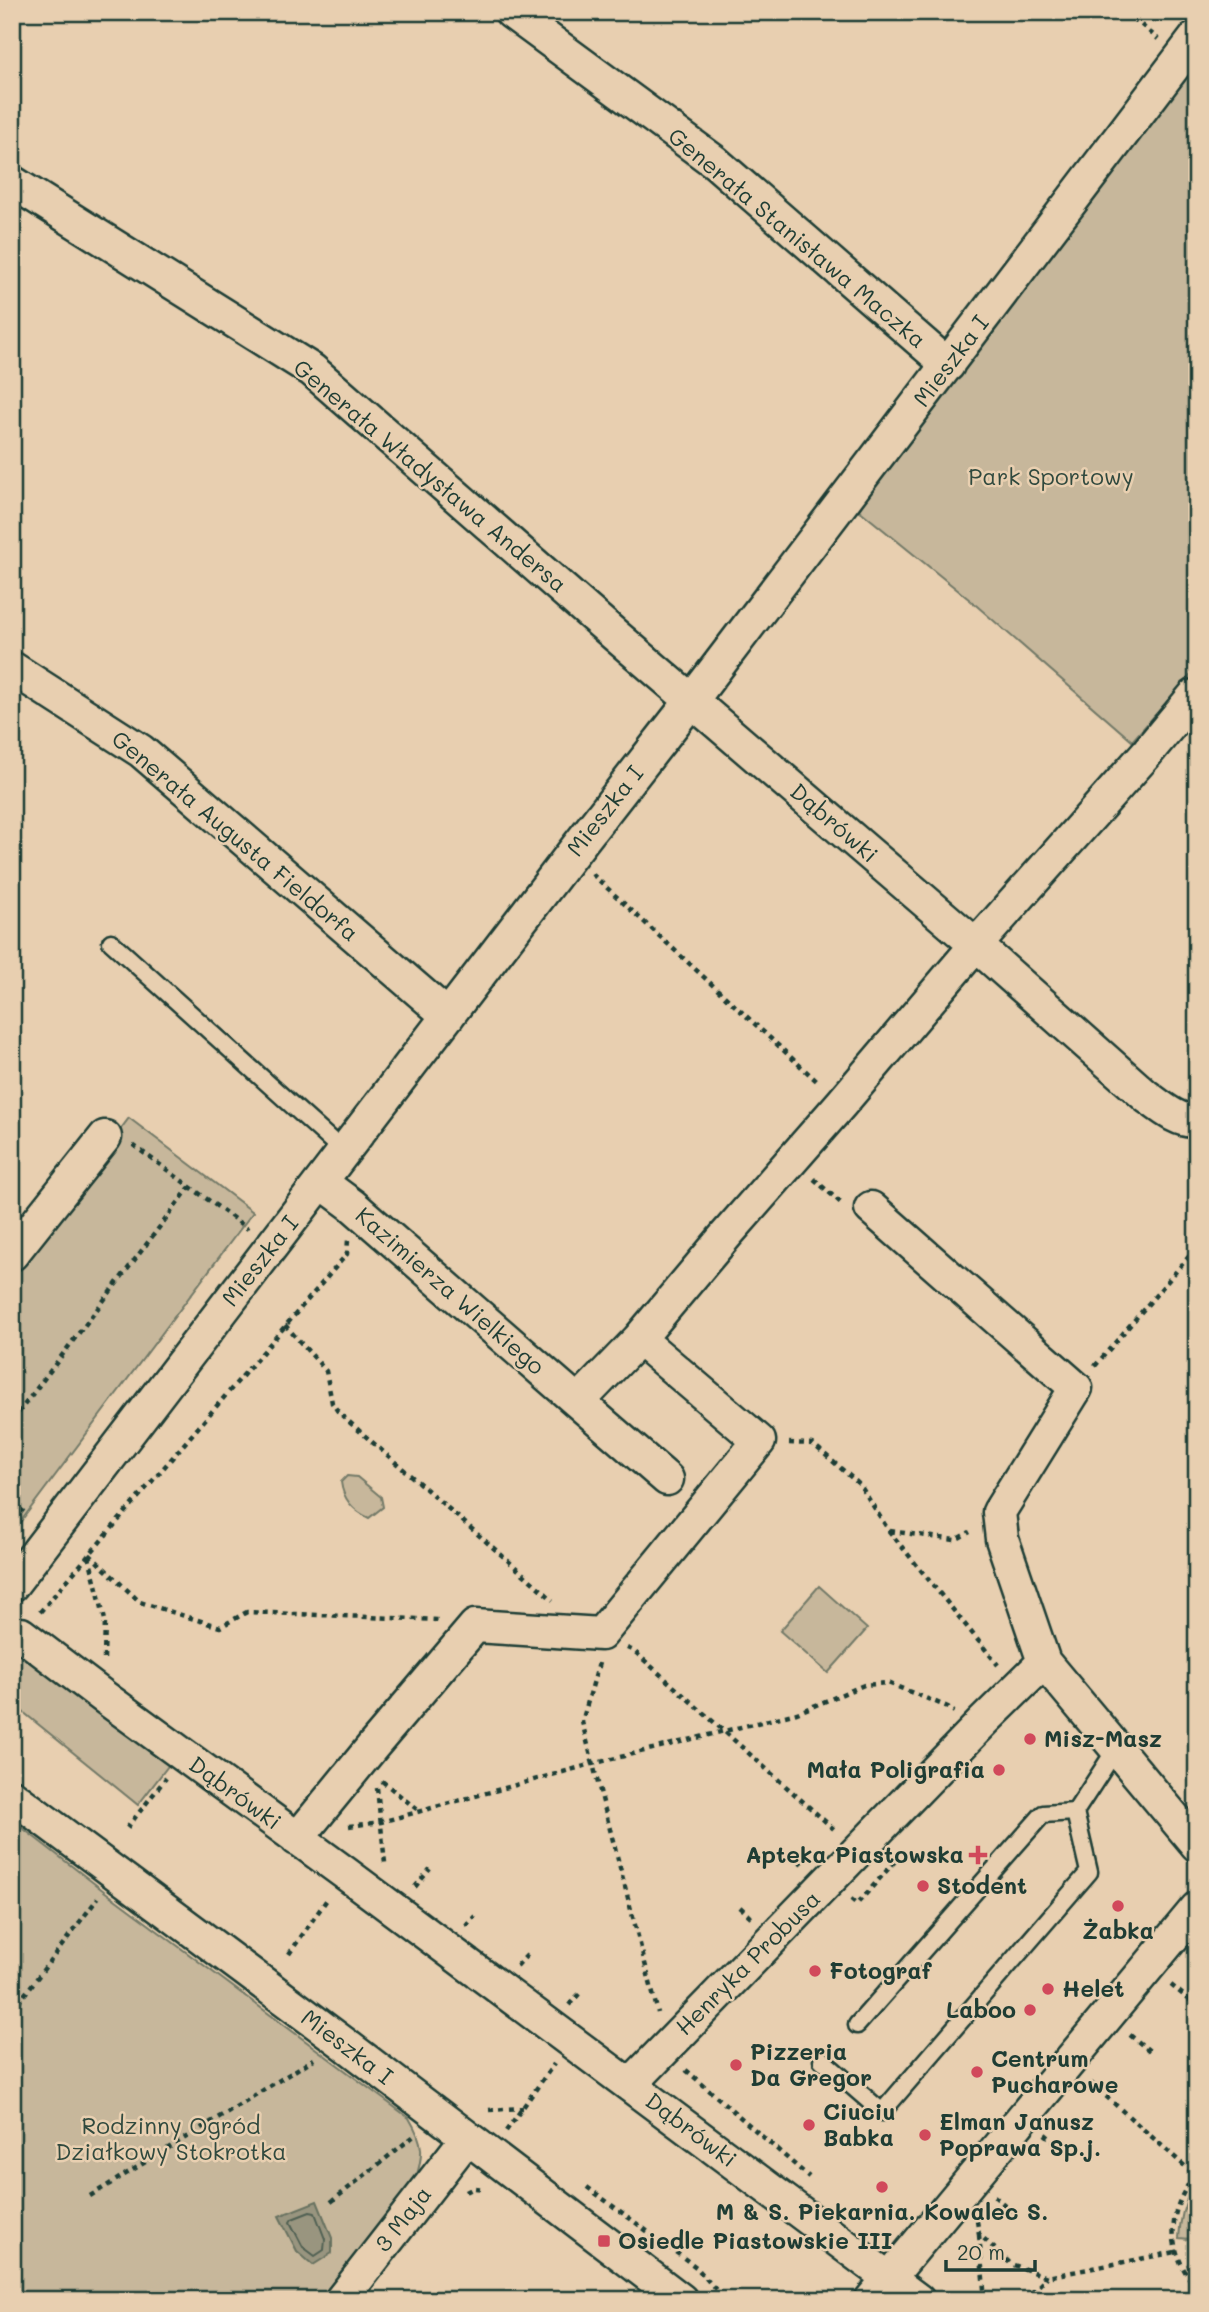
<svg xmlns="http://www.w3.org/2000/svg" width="1209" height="2312" font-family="Mali,sans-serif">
<rect width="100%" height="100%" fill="#e8cfb0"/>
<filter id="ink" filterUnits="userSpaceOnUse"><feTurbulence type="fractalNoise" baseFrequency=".0143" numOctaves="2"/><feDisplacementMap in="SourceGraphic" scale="14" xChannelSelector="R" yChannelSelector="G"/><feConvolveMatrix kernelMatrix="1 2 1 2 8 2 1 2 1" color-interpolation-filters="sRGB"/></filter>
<g filter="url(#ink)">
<path fill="#c7b79b" stroke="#737a68" stroke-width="2" d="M 1179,58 L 1197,73 L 1197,668 L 1132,741 L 970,600 L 859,510 L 948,365 Z
M 129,1118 L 253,1212 L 12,1533 L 12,1274 Z
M 347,1476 L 357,1477 L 381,1497 L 383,1507 L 369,1518 C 354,1511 343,1499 341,1482 Z
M 819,1586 L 867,1629 L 828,1673 L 780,1631 Z
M 19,1651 L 171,1762 L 138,1805 L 12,1703 L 12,1661 Z
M 12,1820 L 104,1891 L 409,2118 C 424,2143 424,2154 415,2181 L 324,2294 L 316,2300 L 12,2300 Z
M 1191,2190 L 1197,2192 L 1197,2281 L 1187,2265 L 1195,2259 L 1196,2249 L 1190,2239 L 1179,2238 C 1180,2220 1183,2206 1191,2190 Z"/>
<path fill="#99957f" stroke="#687261" stroke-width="2" d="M 317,2201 L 332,2238 L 332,2253 L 313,2265 L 297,2251 L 279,2216 Z"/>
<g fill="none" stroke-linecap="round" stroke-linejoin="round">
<path stroke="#506052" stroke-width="2" d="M 310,2212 L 315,2213 L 325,2239 L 324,2250 L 315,2256 L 303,2247 L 290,2222 L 292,2219 Z"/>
<defs>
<path id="lane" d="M 111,942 L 344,1152
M 857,2025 L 1043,1814 L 1075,1812 L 1116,1749
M 822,2060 L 882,2112 L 1089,1872 L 1075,1812"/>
<path id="street" d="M 511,12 L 715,162 L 948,365
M 12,182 L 312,370 L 615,635 L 976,945 L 1146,1096 C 1161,1107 1178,1122 1197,1121
M 12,668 L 141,751 L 448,1016
M 871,1208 L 1076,1388 L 999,1512 L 1002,1539 L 1044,1662 L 1197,1845
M 12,1254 L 105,1137
M 639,1339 L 727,1234 L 841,1104 L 976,945 L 1146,754 L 1194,696 L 1197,698
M 578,1402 L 667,1479
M 12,1585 L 571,855 L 692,700 L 1197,36
M 21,1634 L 104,1697 L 345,1873 L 918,2300
M 12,1796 L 342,2042 L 681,2300
M 297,1839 L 373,1746 L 475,1626 L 601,1634 L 759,1441 L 639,1339 L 578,1402 L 352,1205 L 321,1182
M 630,2085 L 984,1721 L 1044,1662
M 341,2300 L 467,2138
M 871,2300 L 1197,1908"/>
</defs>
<use href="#lane" stroke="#1f3d34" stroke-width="21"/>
<use href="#street" stroke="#1f3d34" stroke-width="37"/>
<path stroke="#1f3d34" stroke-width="4.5" stroke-dasharray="5 5" stroke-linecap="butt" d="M 1126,12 L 1158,39
M 592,874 L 820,1084
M 133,1145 L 248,1229
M 814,1179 L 841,1203
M 285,1325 L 326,1371 L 332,1403 L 339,1413 L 553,1600
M 1095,1366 L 1197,1247
M 12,1421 L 190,1187
M 789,1443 L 813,1444 L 860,1485 L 889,1531 L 998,1665
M 12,1503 L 28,1515
M 890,1531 L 955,1540 L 970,1532
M 40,1612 L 347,1254 L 348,1240
M 627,1648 L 634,1651 L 836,1831
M 104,1659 L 105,1620 L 88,1553 L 140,1602 L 220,1627 L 247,1612 L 440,1620
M 599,1663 L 582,1722 L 658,2013
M 382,1781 L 419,1811
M 377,1788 L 385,1863
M 349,1826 L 381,1822 L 592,1764 L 797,1713 L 864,1685 L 888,1683 L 948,1707 L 954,1712
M 127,1828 L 166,1778
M 793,1854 L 802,1864
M 415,1887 L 430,1869
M 851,1899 L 857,1904 L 897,1859
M 740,1907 L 752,1918
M 466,1926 L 475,1916
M 289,1954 L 328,1898
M 517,1966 L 528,1954
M 1171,1985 L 1197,2006
M 569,2005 L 580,1993
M 12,2011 L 98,1898
M 1130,2035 L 1151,2052
M 686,2070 L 809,2177
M 1091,2083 L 1195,2175
M 489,2110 L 523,2108
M 506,2131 L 554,2064
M 1045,2134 L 1060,2147
M 1195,2175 C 1165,2214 1167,2251 1197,2289
M 587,2187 L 696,2267 L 725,2300
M 466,2192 L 474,2188 L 484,2189
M 90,2196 L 314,2059
M 994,2196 L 1012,2211
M 331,2202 L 414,2136
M 977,2221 L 979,2234 L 1011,2264 L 1047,2277 L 1176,2252
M 979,2235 L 985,2300
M 12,2294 L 20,2300
M 1025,2300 L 1047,2277"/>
<use href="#lane" stroke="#e8cfb0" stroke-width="16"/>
<use href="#street" stroke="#e8cfb0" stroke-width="32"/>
</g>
</g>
<g fill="#d1495b" stroke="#e8cfb0" stroke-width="2.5">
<circle cx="1030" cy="1739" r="7"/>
<circle cx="999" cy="1770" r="7"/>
<path d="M974.5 1844.5h7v7h7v7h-7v7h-7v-7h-7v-7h7z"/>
<circle cx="923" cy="1886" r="7"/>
<circle cx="1118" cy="1906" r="7"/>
<circle cx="815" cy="1971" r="7"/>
<circle cx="1048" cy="1989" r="7"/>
<circle cx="1030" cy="2010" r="7"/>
<circle cx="736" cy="2065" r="7"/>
<circle cx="977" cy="2072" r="7"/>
<circle cx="809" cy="2125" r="7"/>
<circle cx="925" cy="2135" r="7"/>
<circle cx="882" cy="2187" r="7"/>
<rect x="597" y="2234" width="14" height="14" rx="3.5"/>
</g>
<g text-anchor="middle" stroke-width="5" stroke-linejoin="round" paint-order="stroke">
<g font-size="23" fill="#1f3d34" stroke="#e8cfb0">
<text transform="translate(797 238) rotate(40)" y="8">Generała Stanisława Maczka</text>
<text transform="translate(951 361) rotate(-53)" y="8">Mieszka I</text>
<text transform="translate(430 476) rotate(40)" y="8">Generała Władysława Andersa</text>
<text transform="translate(605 811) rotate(-52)" y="8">Mieszka I</text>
<text transform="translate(834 823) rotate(41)" y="8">Dąbrówki</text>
<text transform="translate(235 836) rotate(40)" y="8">Generała Augusta Fieldorfa</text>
<text transform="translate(260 1261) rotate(-52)" y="8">Mieszka I</text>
<text transform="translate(450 1291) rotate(41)" y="8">Kazimierza Wielkiego</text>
<text transform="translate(235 1793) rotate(36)" y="8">Dąbrówki</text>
<text transform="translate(748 1963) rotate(-45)" y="8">Henryka Probusa</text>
<text transform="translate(347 2047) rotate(37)" y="8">Mieszka I</text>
<text transform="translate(691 2130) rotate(37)" y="8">Dąbrówki</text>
<text transform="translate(403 2219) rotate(-52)" y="8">3 Maja</text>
</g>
<g font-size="23" fill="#30493e" stroke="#e8cfb0">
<text x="1051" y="485">Park Sportowy</text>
<text x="171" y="2134">Rodzinny Ogród<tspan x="171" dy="26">Działkowy Stokrotka</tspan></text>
</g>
<g font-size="23" font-weight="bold" fill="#1f3d34" stroke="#e8cfb0" text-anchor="start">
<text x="1044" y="1747">Misz-Masz</text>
<text x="985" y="1778" text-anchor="end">Mała Poligrafia</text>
<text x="964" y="1863" text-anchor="end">Apteka Piastowska</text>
<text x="937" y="1894">Stodent</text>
<text x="1118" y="1939" text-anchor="middle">Żabka</text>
<text x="829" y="1979">Fotograf</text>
<text x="1062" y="1997">Helet</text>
<text x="1016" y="2018" text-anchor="end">Laboo</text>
<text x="750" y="2060">Pizzeria<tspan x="750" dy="26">Da Gregor</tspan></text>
<text x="991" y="2067">Centrum<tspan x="991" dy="26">Pucharowe</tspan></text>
<text x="823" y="2120">Ciuciu<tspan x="823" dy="26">Babka</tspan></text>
<text x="939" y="2130">Elman Janusz<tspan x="939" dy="26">Poprawa Sp.j.</tspan></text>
<text x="882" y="2220" text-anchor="middle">M &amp; S. Piekarnia. Kowalec S.</text>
<text x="618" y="2249">Osiedle Piastowskie III</text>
</g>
</g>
<rect width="1209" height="2312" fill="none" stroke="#e8cfb0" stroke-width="42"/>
<rect x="21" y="21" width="1167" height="2270" fill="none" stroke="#1f3d34" stroke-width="2.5" filter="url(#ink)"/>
<path d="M946 2260v10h89v-10" fill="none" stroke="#1f3d34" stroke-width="3.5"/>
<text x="957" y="2260" font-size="21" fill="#1f3d34" stroke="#e8cfb0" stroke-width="5" paint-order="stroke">20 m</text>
</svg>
